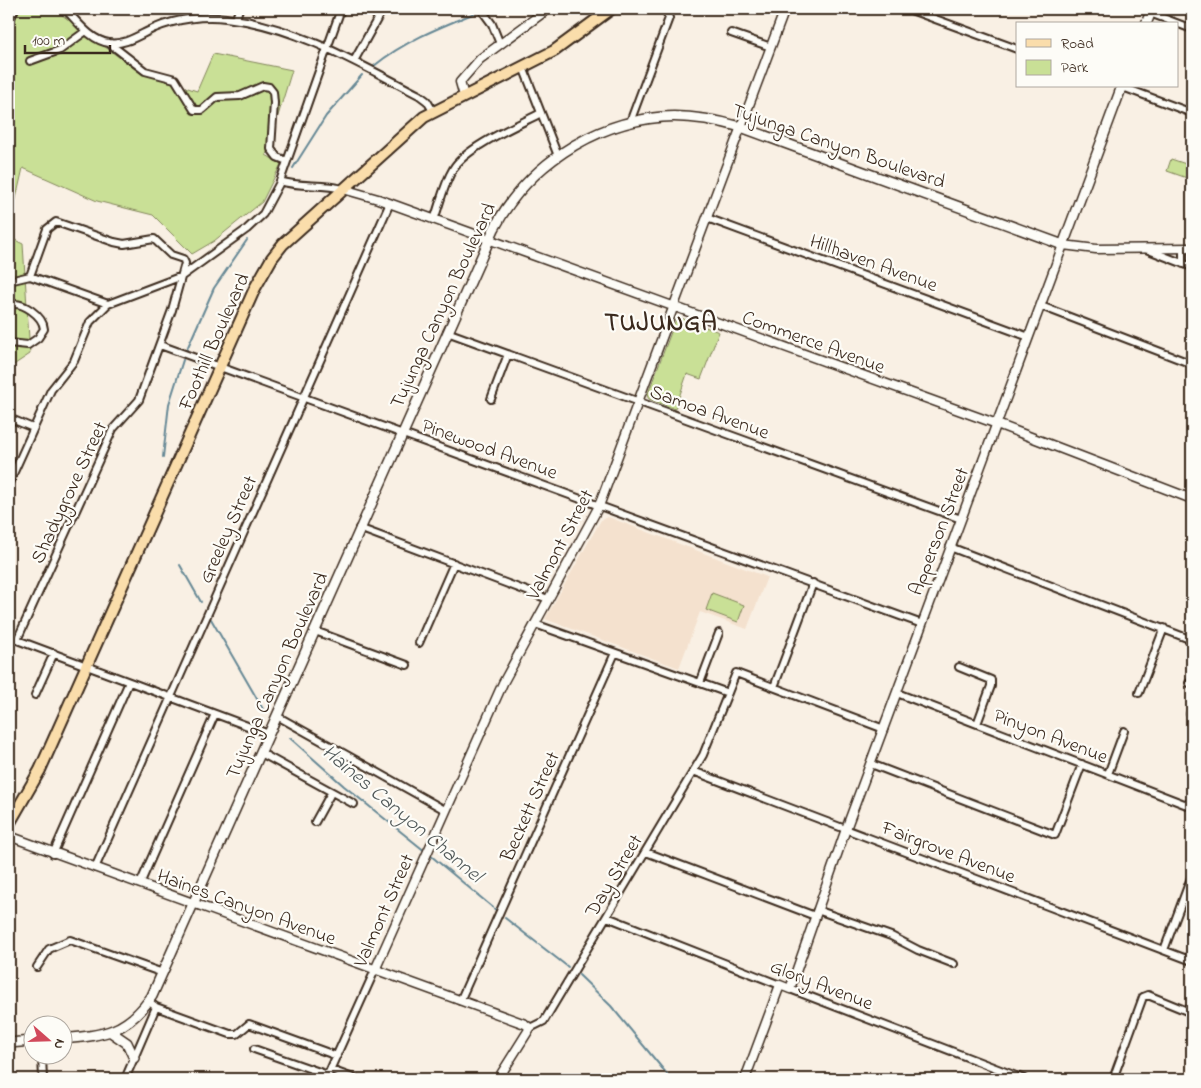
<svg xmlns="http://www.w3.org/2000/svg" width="1201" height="1088" font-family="'Indie Flower',sans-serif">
<rect width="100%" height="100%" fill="#f9f0e4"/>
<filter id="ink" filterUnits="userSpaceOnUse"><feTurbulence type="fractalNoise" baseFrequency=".02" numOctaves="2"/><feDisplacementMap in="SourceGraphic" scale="10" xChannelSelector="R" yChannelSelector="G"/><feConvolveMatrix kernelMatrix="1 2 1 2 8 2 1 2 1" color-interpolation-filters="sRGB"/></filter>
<g filter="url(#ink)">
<path fill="#f4e1ce" d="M 608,517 L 767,577 L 747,629 L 700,612 L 679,668 L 545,619 L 601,520 Z"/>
<path fill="#c9e096" stroke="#82855a" d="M 9,9 L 54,9 L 139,72 L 197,91 L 213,54 L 292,70 L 266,155 L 281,164 L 262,202 L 214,241 L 192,254 L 153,215 L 97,201 L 23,168 L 9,229 Z
M 1171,159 L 1192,166 L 1187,178 L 1167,171 Z
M 9,237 L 23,244 L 30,354 L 9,368 Z
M 681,318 L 719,332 L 701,379 L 687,374 L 675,409 L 649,399 L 647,396 L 676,319 Z
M 712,593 L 744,605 L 738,622 L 706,610 Z"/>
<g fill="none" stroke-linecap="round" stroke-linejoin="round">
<path stroke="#668895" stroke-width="2" d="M 374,66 C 405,41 438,28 475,13
M 293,168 L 326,116 L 362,75
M 187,349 L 214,288 L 247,240
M 163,457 L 169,404 L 183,360
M 180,565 L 201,602
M 211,619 L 264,711
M 290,738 L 344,786 L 426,852
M 430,855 L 497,911
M 505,918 L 568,967
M 579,975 L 611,1006 L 671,1079"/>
<defs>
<path id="minor" d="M 65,9 C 77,21 91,41 109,43 C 125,46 142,33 155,28 C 176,19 204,15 226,18 C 296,26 357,63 419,95 L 427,101 L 433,111
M 481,9 L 492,24 L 500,44
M 908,9 L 1017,49
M 1150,13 L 1192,29
M 236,19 L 239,9
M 9,22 L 15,9
M 731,33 L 771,47
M 109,43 L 145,71 L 175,79 L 194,110 L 202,110 L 217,97 L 240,96 L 263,86 L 269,87 L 273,92 L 274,103 L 271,149 L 277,157 L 287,161
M 30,61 L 60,50 L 86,31
M 354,61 L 380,14 L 388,9
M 523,67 L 558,156
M 1120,86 L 1192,113
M 630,122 L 669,18 L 665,9
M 280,181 C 300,188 322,183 343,189
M 707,218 L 1029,337
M 434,220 C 440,203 444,184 453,169 C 466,147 518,125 541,113
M 1146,249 L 1192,267
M 1183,264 L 1183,248
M 9,281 L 30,276 L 108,304
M 9,305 C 22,300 43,316 44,329 L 38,338 L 28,345 L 9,343
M 1041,306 L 1192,364
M 447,332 L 961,519
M 160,345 L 922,624
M 491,399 L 508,354
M 9,418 L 33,428
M 9,483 L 51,390 L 74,361 L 90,322 L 108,304 L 182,276 L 247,229 L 263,214 L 279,184 L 341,9
M 359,528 L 548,599
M 950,547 L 1192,640
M 535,624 L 728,693
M 315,631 L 407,665
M 9,637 L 269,734
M 17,640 L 113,429 L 139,400 L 172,310 L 185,263 L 183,259 L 171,255 L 154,239 L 124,244 L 114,242 L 56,222 L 47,229 L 30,276
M 419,643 L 454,563
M 959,667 L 991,680 L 991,686 L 977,724
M 700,683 L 719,633
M 1189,683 L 1192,684
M 774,687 L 813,583
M 897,693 L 1192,807
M 1139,693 L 1164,628
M 35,695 L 54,653
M 1190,714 L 1192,708
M 277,716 L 445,810
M 261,753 L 354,804
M 871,764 L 1055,835 L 1082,764
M 693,771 L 1192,961
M 1108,774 L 1124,731
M 315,822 L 331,793
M 646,852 L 815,916
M 53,854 L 129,682
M 95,868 L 390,203
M 140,884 L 215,714
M 817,910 L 891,936 L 918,950 L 954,964
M 607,917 L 780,985
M 1164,950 L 1192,875
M 37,967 L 49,949 L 70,940 L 163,973
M 790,989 L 1024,1079
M 148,1001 L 156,1007 L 230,1034 L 237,1034 L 249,1024 L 337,1056
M 460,1001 L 615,653
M 530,1028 L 544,1021 L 703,755 L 736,673 L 884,729
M 254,1049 L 328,1075
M 42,1056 L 43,1079
M 331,1070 L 356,1079
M 125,1079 L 156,1007
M 326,1079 L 375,970
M 1113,1079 L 1143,997 L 1148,995 L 1192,1013"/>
<path id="tertiary" d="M 464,96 L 460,82 L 480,59 L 548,9
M 343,189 L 378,199 L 997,424 L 1192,499
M 9,836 L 525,1024 L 530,1028 L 498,1079
M 375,970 L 503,683 L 599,506 L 785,9
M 745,1079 L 780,985 L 790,989 L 846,829 L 1063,245 L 1096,249 L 1192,248"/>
<path id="secondary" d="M 1146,24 L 1152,9
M 111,1032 L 127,1043 L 134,1058
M 62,1039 C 104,1035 127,1033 152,996 L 494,229 C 526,167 592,123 662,117 C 688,115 716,120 741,127 L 1063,245 L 1122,86
M 9,1043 L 32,1041"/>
<path id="primary" d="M 9,824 L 40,770 L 255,288 L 272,258 L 283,244 L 424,117 L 554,51 L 611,9"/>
</defs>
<use href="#minor" stroke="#3b2a1e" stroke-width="10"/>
<use href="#tertiary" stroke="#3b2a1e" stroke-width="11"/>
<use href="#secondary" stroke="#3b2a1e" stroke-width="12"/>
<use href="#primary" stroke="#3b2a1e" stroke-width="14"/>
<use href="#minor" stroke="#fdfcf7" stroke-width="6"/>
<use href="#tertiary" stroke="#fdfcf7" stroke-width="8"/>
<use href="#secondary" stroke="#fdfcf7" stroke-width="9"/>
<use href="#primary" stroke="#faddab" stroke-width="10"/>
</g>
</g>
<g text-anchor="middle" stroke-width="4.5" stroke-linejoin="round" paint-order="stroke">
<g font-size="20" fill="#3b2a1e" stroke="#fdfcf7">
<text transform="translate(839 145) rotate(19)" y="7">Tujunga Canyon Boulevard</text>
<text transform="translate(874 262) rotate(20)" y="7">Hillhaven Avenue</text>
<text transform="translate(442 305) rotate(-65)" y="7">Tujunga Canyon Boulevard</text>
<text transform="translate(213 341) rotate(-66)" y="7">Foothill Boulevard</text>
<text transform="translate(814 341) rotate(20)" y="7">Commerce Avenue</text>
<text transform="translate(710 411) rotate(20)" y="7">Samoa Avenue</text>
<text transform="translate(490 448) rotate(20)" y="7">Pinewood Avenue</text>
<text transform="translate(68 492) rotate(-65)" y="7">Shadygrove Street</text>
<text transform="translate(227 529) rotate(-66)" y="7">Greeley Street</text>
<text transform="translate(938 531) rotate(-69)" y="7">Apperson Street</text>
<text transform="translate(559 544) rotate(-62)" y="7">Valmont Street</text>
<text transform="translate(276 675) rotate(-66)" y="7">Tujunga Canyon Boulevard</text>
<text transform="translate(1051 735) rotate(21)" y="7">Pinyon Avenue</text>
<text transform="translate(529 806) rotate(-66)" y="7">Beckett Street</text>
<text transform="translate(949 851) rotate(21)" y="7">Fairgrove Avenue</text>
<text transform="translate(613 875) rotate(-59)" y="7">Day Street</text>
<text transform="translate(247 906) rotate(20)" y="7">Haines Canyon Avenue</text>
<text transform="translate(383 910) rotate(-66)" y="7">Valmont Street</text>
<text transform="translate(822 984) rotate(21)" y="7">Glory Avenue</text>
</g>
<g font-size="21" font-style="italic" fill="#515959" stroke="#fdfcf7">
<text transform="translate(403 813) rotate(40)" y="7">Haines Canyon Channel</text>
</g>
<g font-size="25" font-weight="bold" letter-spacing="1" fill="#3b2a1e" stroke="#fdfcf7">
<text x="661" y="330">TUJUNGA</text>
</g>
</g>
<rect width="1201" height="1088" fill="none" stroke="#fdfcf7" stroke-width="30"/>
<rect x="15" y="15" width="1171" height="1058" fill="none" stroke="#3b2a1e" stroke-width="2" filter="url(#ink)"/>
<rect x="1016" y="22" width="162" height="65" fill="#fdfcf7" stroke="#afa8a0"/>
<rect x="1026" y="39" width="25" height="8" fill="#faddab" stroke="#afa8a0"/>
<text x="1061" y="48" font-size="15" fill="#3b2a1e">Road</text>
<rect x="1026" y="60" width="25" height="15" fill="#c9e096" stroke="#afa8a0"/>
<text x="1061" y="72" font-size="15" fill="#3b2a1e">Park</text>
<g transform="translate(48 1040) rotate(110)"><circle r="24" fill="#fdfcf7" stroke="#afa8a0"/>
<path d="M0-4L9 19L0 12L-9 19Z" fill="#d1495b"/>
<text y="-8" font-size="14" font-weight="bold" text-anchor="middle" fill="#3b2a1e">N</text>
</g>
<path d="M25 45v8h85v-8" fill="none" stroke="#3b2a1e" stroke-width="2.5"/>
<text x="32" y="45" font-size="15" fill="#3b2a1e" stroke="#fdfcf7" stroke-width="4" paint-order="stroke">100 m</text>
</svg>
